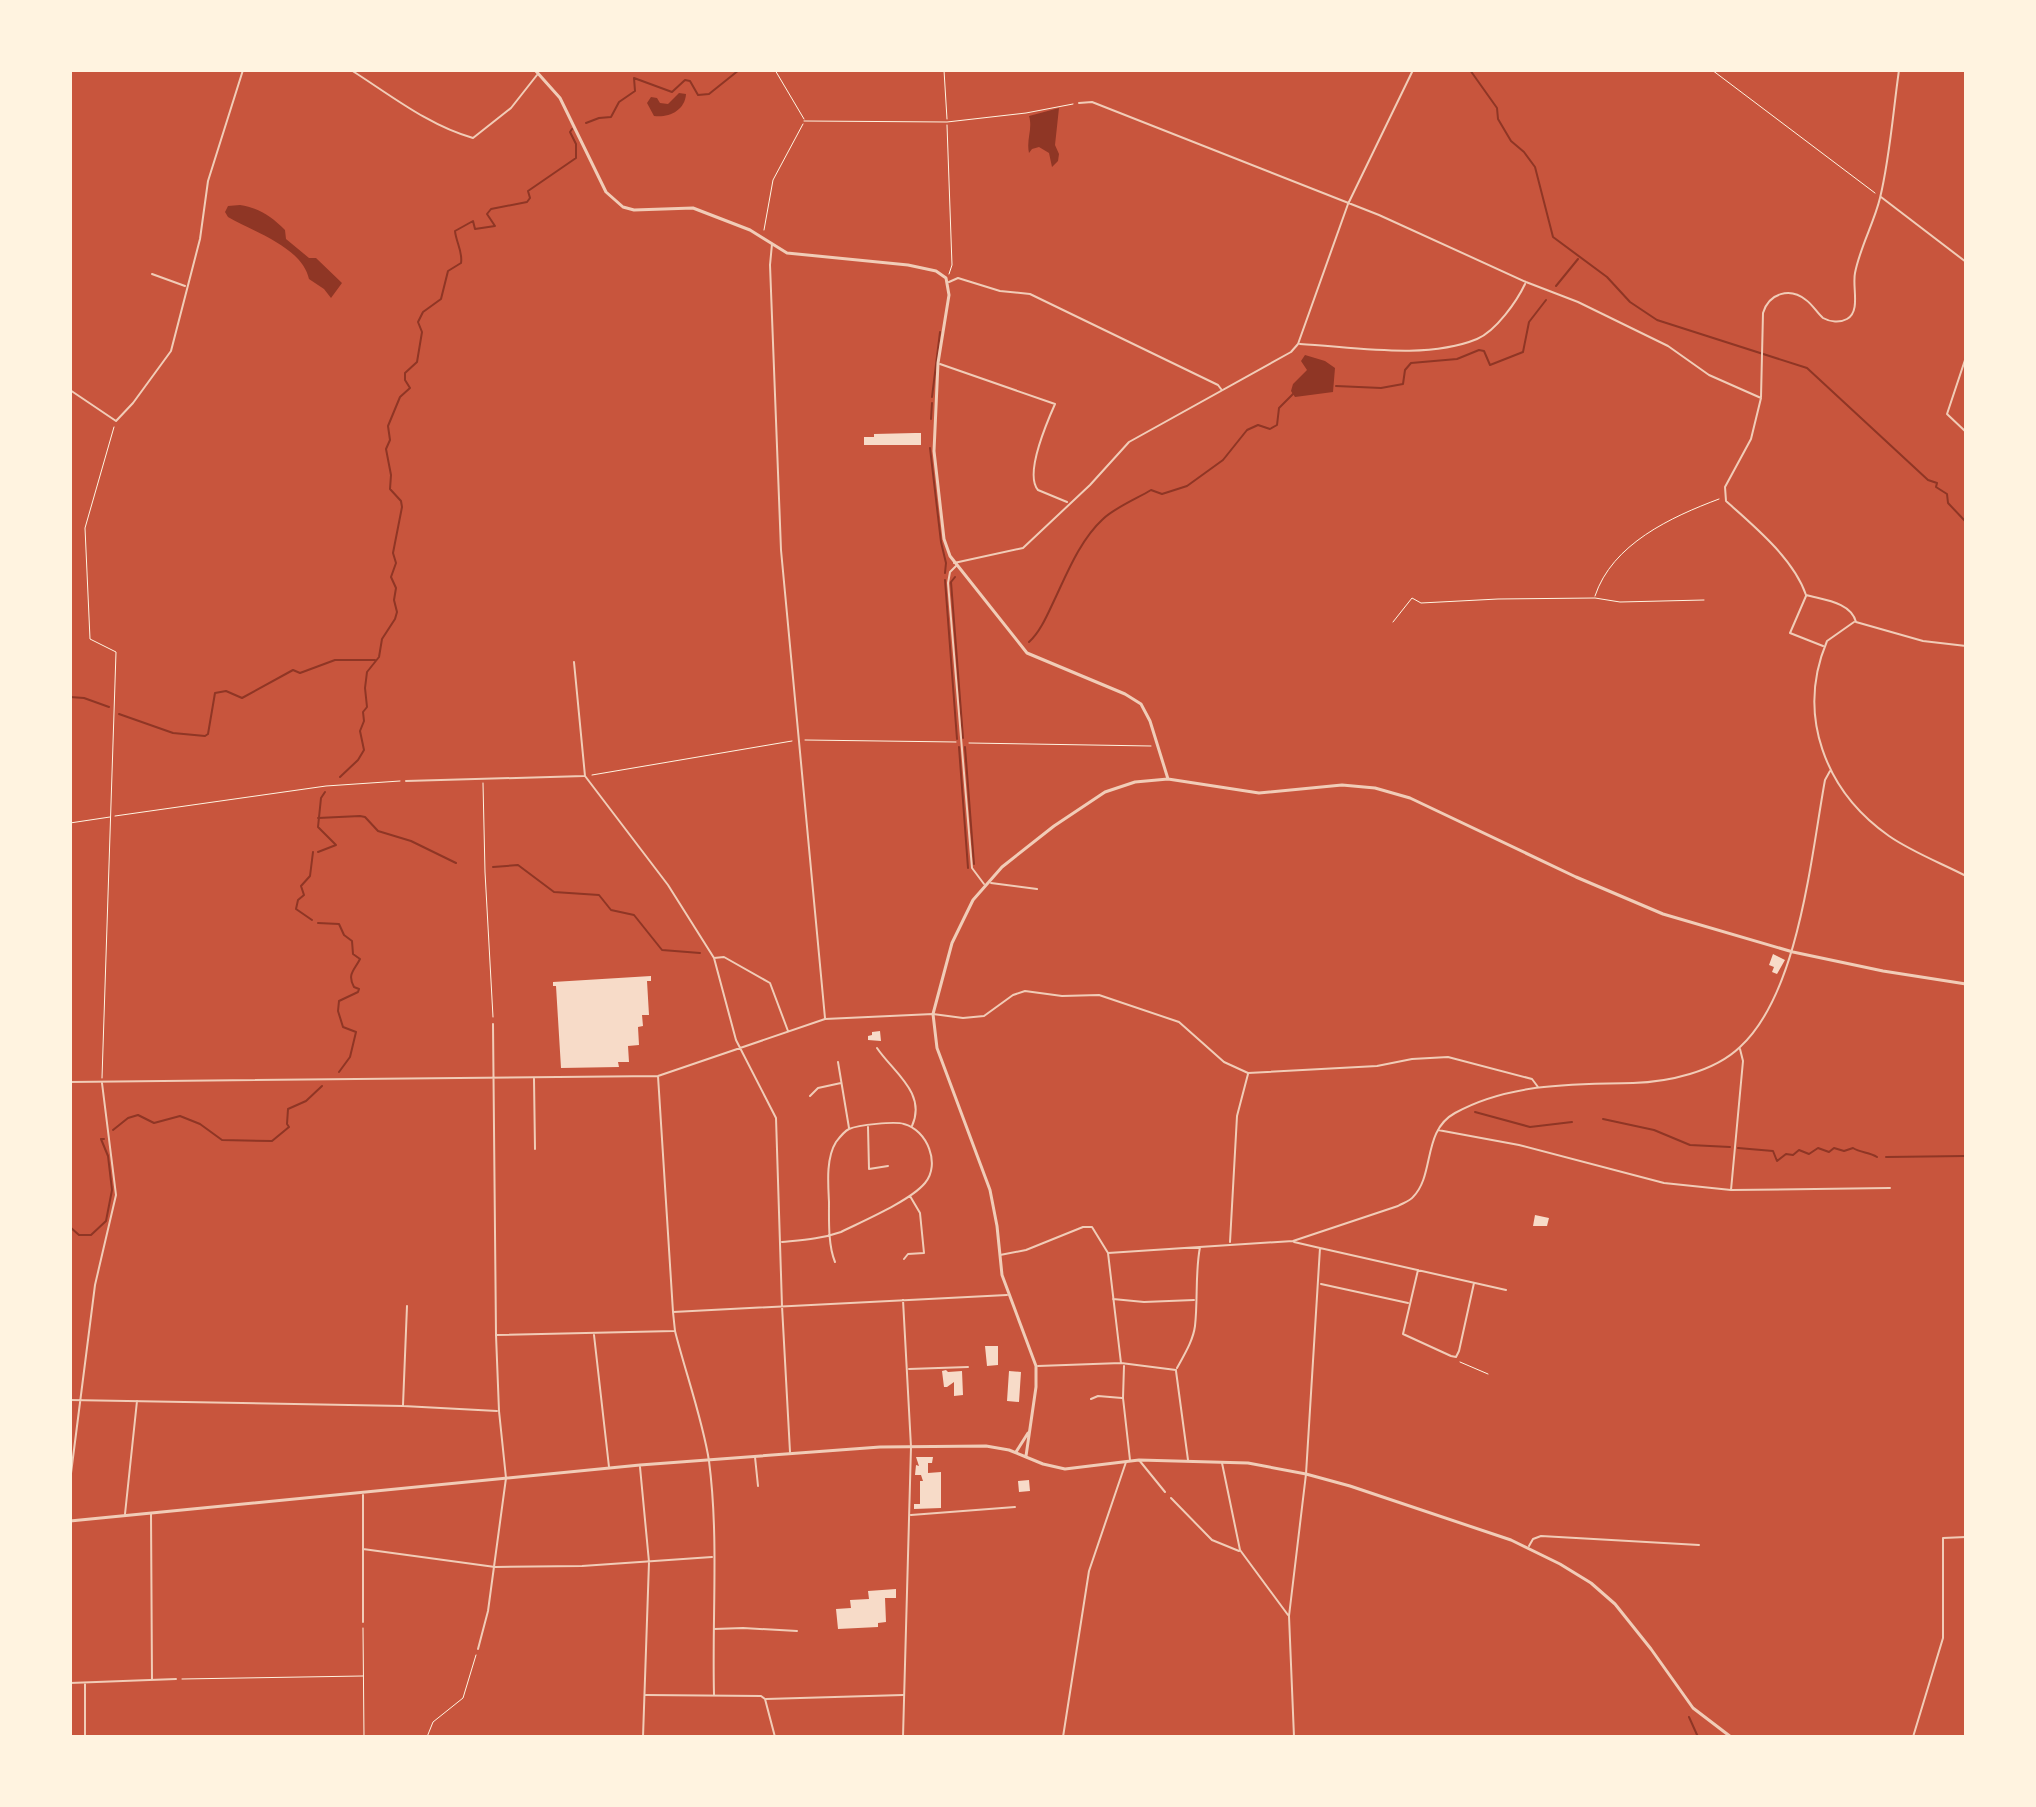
<svg xmlns="http://www.w3.org/2000/svg" width="2036" height="1807" font-family="'Source Serif 4',serif">
<rect width="100%" height="100%" fill="#c8553d"/>
<path fill="#8f3625" d="M 679,93 L 686,94 C 685,111 668,118 654,116 L 647,103 L 651,97 L 657,98 L 660,103 L 668,104 Z
M 1059,108 L 1055,145 L 1059,154 L 1058,161 L 1052,167 L 1049,153 L 1039,147 L 1032,149 L 1029,153 C 1026,139 1033,129 1029,116 Z
M 240,205 C 259,208 271,216 285,230 L 286,239 L 309,258 L 316,258 L 342,283 L 331,298 L 324,289 L 309,279 C 302,247 254,232 228,217 L 225,212 L 228,206 Z
M 1305,355 L 1325,361 L 1335,368 L 1333,392 L 1295,397 L 1291,391 L 1293,384 L 1307,370 L 1301,361 Z"/>
<g fill="none" stroke-linecap="round" stroke-linejoin="round">
<path stroke="#8f3625" stroke-width="2" d="M 1470,70 L 1497,108 L 1498,119 L 1511,141 L 1524,152 L 1535,167 L 1553,237 L 1607,277 L 1630,302 L 1657,320 L 1807,368 L 1928,480 L 1937,483 L 1936,487 L 1947,494 L 1948,503 L 1966,522
M 586,123 L 599,118 L 611,117 L 619,102 L 635,91 L 634,78 L 672,92 L 685,80 L 690,81 L 698,95 L 709,94 L 739,70
M 1556,286 L 1578,259
M 1336,386 L 1381,388 L 1403,384 L 1405,370 L 1411,363 L 1457,359 L 1479,350 L 1484,351 L 1490,365 L 1523,352 L 1529,322 L 1546,300
M 932,397 L 940,332
M 931,419 L 932,403
M 930,448 L 941,542 L 946,563 L 945,573
M 1966,527 L 1966,528
M 955,577 L 951,582 L 963,738
M 945,580 L 957,739
M 1029,642 C 1039,633 1046,618 1052,605 C 1066,576 1079,541 1103,519 C 1114,508 1138,498 1151,490 L 1162,494 L 1187,486 L 1223,460 L 1247,430 L 1258,425 L 1270,429 L 1277,425 L 1279,408 L 1294,393
M 70,697 L 84,698 L 109,707
M 119,714 L 173,733 L 205,736 L 208,734 L 215,693 L 226,691 L 242,698 L 293,670 L 300,673 L 335,660 L 375,660
M 959,747 L 968,868
M 965,747 L 974,864
M 340,777 L 358,760 L 364,750 L 360,731 L 364,721 L 363,712 L 367,707 L 365,688 L 367,672 L 379,657 L 382,639 L 395,619 L 397,612 L 394,600 L 396,588 L 391,577 L 396,563 L 393,553 L 402,507 L 401,501 L 390,489 L 391,475 L 386,449 L 390,440 L 388,426 L 400,397 L 410,388 L 405,380 L 405,373 L 417,362 L 422,332 L 418,322 L 423,312 L 441,299 L 448,271 L 461,263 C 463,252 456,242 455,231 L 473,221 L 475,229 L 495,226 L 487,214 L 491,209 L 527,202 L 530,198 L 528,191 L 576,158 L 576,144 L 570,132 L 572,129
M 318,818 L 360,816 L 365,817 L 378,831 L 411,841 L 456,863
M 318,852 L 336,845 L 318,827 L 321,798 L 325,792
M 493,867 L 518,865 L 554,892 L 599,895 L 611,910 L 634,915 L 662,950 L 700,953
M 312,920 L 296,909 L 298,900 L 304,895 L 301,886 L 310,876 L 313,852
M 318,923 L 339,924 L 344,935 L 352,941 L 353,954 L 360,959 C 354,971 347,974 354,987 L 359,989 L 358,992 L 339,1001 L 338,1011 L 343,1027 L 356,1032 L 350,1057 L 339,1072
M 1475,1112 L 1530,1127 L 1572,1122
M 1603,1119 L 1654,1130 L 1690,1145 L 1730,1147
M 113,1130 L 128,1118 L 138,1115 L 154,1123 L 180,1116 L 200,1124 L 222,1140 L 272,1141 L 289,1127 L 287,1124 L 288,1109 L 306,1101 L 322,1086
M 1738,1148 L 1773,1151 L 1777,1161 L 1786,1154 L 1793,1155 L 1799,1150 L 1809,1154 L 1818,1148 L 1829,1152 L 1834,1148 L 1844,1151 L 1853,1148 C 1861,1153 1869,1152 1877,1157
M 1886,1157 L 1966,1156
M 70,1227 L 79,1235 L 91,1235 L 106,1221 L 112,1190 L 108,1156 L 101,1139 L 104,1139
M 1689,1717 L 1698,1737"/>
</g>
<path fill="#f7dbc8" d="M 915,433 L 921,433 L 921,445 L 864,445 L 864,437 L 874,437 L 874,434 Z
M 1773,954 L 1785,960 L 1777,974 L 1772,972 L 1774,967 L 1769,965 Z
M 651,976 L 651,981 L 647,981 L 649,1015 L 642,1015 L 643,1026 L 638,1027 L 639,1045 L 628,1046 L 629,1062 L 618,1062 L 619,1067 L 561,1068 L 556,986 L 553,986 L 553,982 Z
M 880,1031 L 881,1041 L 868,1040 L 868,1036 L 872,1035 L 872,1032 Z
M 1535,1215 L 1549,1218 L 1547,1226 L 1533,1226 Z
M 985,1346 L 998,1346 L 998,1365 L 987,1366 Z
M 946,1370 L 948,1372 L 962,1371 L 963,1395 L 954,1396 L 954,1382 L 947,1387 L 944,1387 L 942,1371 Z
M 1009,1371 L 1021,1372 L 1019,1402 L 1007,1401 Z
M 916,1457 L 933,1457 L 932,1463 L 928,1463 L 928,1473 L 941,1472 L 941,1508 L 914,1509 L 914,1504 L 920,1504 L 920,1481 L 923,1481 L 921,1475 L 915,1475 L 916,1465 L 919,1466 Z
M 1029,1480 L 1030,1491 L 1019,1492 L 1018,1481 Z
M 896,1589 L 896,1598 L 885,1598 L 886,1622 L 878,1623 L 878,1627 L 838,1629 L 836,1609 L 851,1608 L 850,1600 L 869,1599 L 868,1591 Z"/>
<g fill="none" stroke-linecap="round" stroke-linejoin="round">
<path stroke="#fff3e0" stroke-width="1" d="M 775,70 L 804,119
M 944,70 L 947,119
M 1712,70 L 1875,193
M 804,121 L 947,122 L 1026,113 L 1073,104
M 947,125 L 952,265 L 949,274
M 764,230 L 773,180 L 803,124
M 1595,596 C 1612,544 1671,517 1719,499
M 1393,622 L 1412,598 L 1421,603 L 1498,599 L 1595,598 L 1620,602 L 1704,600
M 805,740 L 956,742
M 969,743 L 1151,746
M 592,775 L 792,741
M 483,783 L 485,872 L 493,1017
M 115,816 L 326,786 L 400,781
M 70,823 L 110,817
M 102,1078 L 116,652 L 90,639 L 85,528 L 114,427
M 1460,1362 L 1488,1374
M 363,1628 L 364,1737
M 182,1679 L 363,1676
M 427,1737 L 433,1722 L 463,1698 L 476,1655"/>
<path stroke="#f1ccb7" stroke-width="2" d="M 351,70 C 389,94 429,126 473,138 L 511,108 L 537,75
M 1079,103 L 1092,102 L 1379,215 L 1526,282 L 1578,302 L 1668,346 L 1709,375 L 1761,398 L 1751,439 L 1725,487 L 1726,501 C 1754,526 1794,559 1806,595 C 1824,600 1851,602 1856,622 L 1923,641 L 1966,646
M 1881,197 L 1966,262
M 772,244 L 770,265 L 781,550 L 825,1018
M 152,274 L 185,286
M 949,282 L 958,278 L 1000,291 L 1030,294 L 1218,385 L 1221,389
M 1300,344 C 1355,347 1426,360 1477,339 C 1496,331 1517,301 1525,284
M 1966,357 L 1947,414 L 1966,432
M 940,364 L 1055,404 C 1047,422 1024,474 1038,490 L 1067,502
M 70,390 L 116,421 L 133,403 L 171,351 L 200,239 L 208,181 L 243,70
M 1761,397 L 1763,313 C 1769,293 1790,287 1806,300 C 1813,305 1817,313 1823,318 C 1830,322 1840,323 1847,319 C 1861,311 1852,287 1855,273 C 1860,247 1874,223 1880,198 C 1890,157 1893,112 1899,70
M 954,563 L 1023,548 L 1090,485 L 1129,442 L 1291,352 L 1298,344 L 1348,204 L 1413,70
M 956,566 L 950,572 L 948,583 L 972,868 L 984,884
M 1806,596 L 1790,633 L 1823,646
M 1854,622 L 1827,641 C 1796,715 1825,791 1889,836 C 1912,852 1941,863 1966,876
M 574,662 L 585,776 L 668,885 L 714,958 L 736,1040 L 776,1118 L 782,1306 L 790,1452
M 406,781 L 584,776
M 991,883 L 1037,889
M 714,958 L 724,957 L 770,983 L 788,1031
M 877,1048 C 893,1072 927,1093 912,1126
M 838,1062 L 849,1128
M 658,1076 L 673,1312 L 675,1331 C 685,1371 703,1421 709,1461 C 719,1538 712,1616 714,1694
M 534,1079 L 535,1149
M 70,1082 L 658,1076 L 825,1019 L 933,1014 L 963,1018 L 984,1016 L 1013,995 L 1025,991 L 1062,996 L 1099,995 L 1179,1022 L 1224,1062 L 1248,1073 L 1377,1066 L 1412,1059 L 1448,1057 L 1532,1079 L 1538,1087
M 810,1096 L 818,1088 L 841,1083
M 868,1127 L 869,1169 L 888,1166
M 1438,1130 L 1519,1145 L 1664,1183 L 1731,1190 L 1890,1188
M 1731,1190 L 1743,1061 L 1740,1049
M 782,1242 C 802,1240 821,1239 841,1232 C 863,1221 910,1201 925,1183 C 941,1164 927,1130 904,1124 C 895,1121 858,1125 849,1129 C 845,1131 839,1138 836,1142 C 826,1158 828,1183 829,1202 C 829,1221 828,1245 835,1262
M 1230,1242 L 1237,1116 L 1248,1074
M 1320,1248 L 1506,1290
M 1108,1253 L 1293,1241 L 1398,1206 C 1403,1203 1410,1201 1413,1197 C 1435,1175 1422,1131 1455,1113 C 1509,1083 1574,1084 1633,1083 C 1668,1082 1714,1072 1740,1047 C 1799,993 1811,856 1825,780 L 1830,771
M 1000,1255 L 1026,1250 L 1083,1227 L 1092,1227 L 1108,1253 L 1121,1363
M 904,1259 L 908,1254 L 924,1253 L 920,1213 L 910,1196
M 1418,1270 L 1403,1334 L 1451,1356 L 1456,1357 L 1459,1351 L 1474,1283
M 1321,1284 L 1408,1303
M 1113,1299 L 1144,1302 L 1194,1300
M 673,1312 L 1007,1295
M 496,1335 L 674,1331
M 594,1335 L 609,1467
M 1038,1366 L 1121,1363 L 1176,1370
M 1124,1366 L 1123,1398 L 1130,1460
M 1177,1368 C 1184,1355 1193,1341 1195,1326 C 1198,1299 1195,1273 1200,1247
M 909,1369 L 968,1367
M 1176,1371 L 1188,1460
M 1091,1399 L 1098,1396 L 1122,1398
M 70,1400 L 403,1406 L 497,1411
M 403,1405 L 407,1306
M 755,1457 L 758,1486
M 1139,1460 L 1165,1492
M 1222,1463 L 1240,1550 L 1288,1615
M 640,1467 L 649,1562 L 643,1737
M 70,1481 L 95,1285 L 116,1195 L 102,1083
M 1171,1498 L 1212,1540 L 1239,1551
M 151,1513 L 152,1680
M 125,1514 L 137,1401
M 911,1515 L 1015,1507
M 1529,1546 L 1533,1539 L 1541,1536 L 1699,1545
M 363,1549 L 495,1567 L 582,1566 L 712,1557
M 363,1622 L 363,1495
M 714,1629 L 743,1628 L 797,1631
M 478,1649 L 488,1611 L 506,1478 L 499,1411 L 496,1335 L 493,1024
M 70,1683 L 176,1679
M 646,1695 L 761,1696 L 765,1699 L 775,1737
M 766,1699 L 903,1695
M 85,1737 L 85,1684
M 903,1737 L 911,1447 L 903,1300
M 1063,1737 L 1089,1571 L 1126,1462
M 1294,1737 L 1289,1616 L 1306,1474 L 1320,1248 L 1294,1242
M 1913,1737 L 1943,1638 L 1943,1538 L 1966,1537"/>
<path stroke="#f1ccb7" stroke-width="3" d="M 535,70 L 560,98 L 606,192 L 623,207 L 634,210 L 693,208 L 750,230 L 787,253 L 908,265 L 936,271 L 946,278 L 949,295 L 938,363 L 934,451 L 944,539 L 950,556 L 1027,653 L 1125,694 L 1141,704 L 1150,721 L 1168,779
M 1016,1452 L 1028,1433
M 1026,1456 L 1036,1387 L 1036,1366 L 1002,1275 L 997,1226 L 990,1190 L 937,1048 L 933,1014 L 952,943 L 973,900 L 1002,867 L 1054,826 L 1105,792 L 1135,782 L 1168,779 L 1259,793 L 1342,785 L 1375,788 L 1410,798 L 1576,877 L 1663,914 L 1793,952 L 1883,971 L 1966,984
M 70,1521 L 640,1465 L 880,1447 L 986,1446 L 1009,1450 L 1043,1464 L 1065,1469 L 1139,1460 L 1248,1463 L 1306,1474 L 1350,1486 L 1511,1540 L 1560,1564 L 1591,1583 L 1615,1604 L 1651,1649 L 1693,1708 L 1731,1737"/>
</g>
<rect width="2036" height="1807" fill="none" stroke="#fff3e0" stroke-width="144"/>
</svg>
